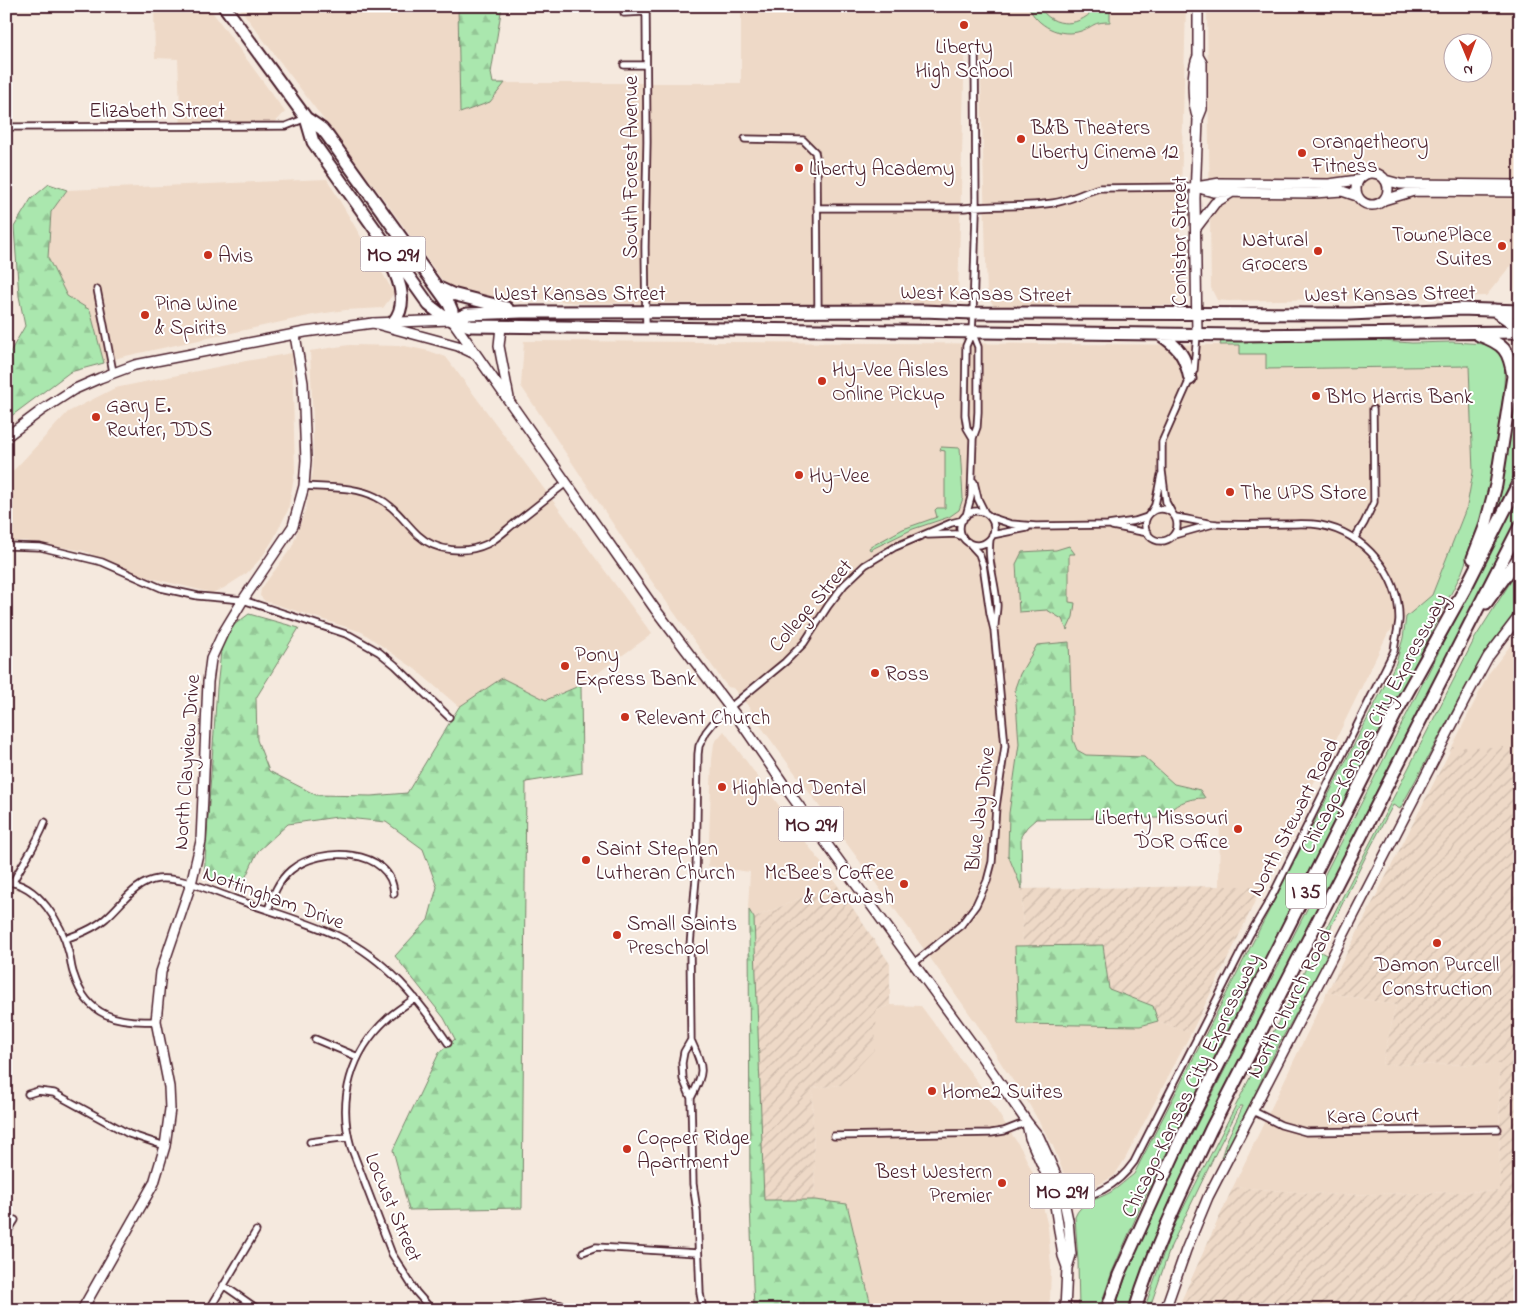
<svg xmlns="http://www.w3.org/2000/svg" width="1526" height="1316" font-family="'Indie Flower',sans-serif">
<defs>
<pattern id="industrial-furrows" width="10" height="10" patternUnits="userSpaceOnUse" patternTransform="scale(1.25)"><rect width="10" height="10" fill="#eed9c7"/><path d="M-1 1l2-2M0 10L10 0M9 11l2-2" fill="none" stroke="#cebaab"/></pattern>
<pattern id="forest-firs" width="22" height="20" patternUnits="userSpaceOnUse" patternTransform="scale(1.25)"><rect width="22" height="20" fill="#aae7ae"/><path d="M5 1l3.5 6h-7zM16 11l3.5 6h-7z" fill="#94c696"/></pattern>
</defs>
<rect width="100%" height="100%" fill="#f5e9de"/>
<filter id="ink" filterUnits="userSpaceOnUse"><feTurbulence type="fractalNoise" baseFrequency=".02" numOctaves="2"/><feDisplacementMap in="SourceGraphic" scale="10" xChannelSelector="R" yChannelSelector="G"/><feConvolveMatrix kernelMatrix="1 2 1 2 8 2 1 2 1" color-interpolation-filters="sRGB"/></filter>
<g filter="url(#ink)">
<path fill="#eed9c7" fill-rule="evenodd" d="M 154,6 L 208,6 L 285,112 L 267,131 L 181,131 L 178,59 L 155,58 Z
M 238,6 L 458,6 L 460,113 L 490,102 L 505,83 L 741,83 L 741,6 L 1186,6 L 1178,305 L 994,306 L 987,296 L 980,46 L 965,46 L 958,297 L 947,305 L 577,303 L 541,299 L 490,299 L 447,287 L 386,202 Z
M 1207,6 L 1520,6 L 1520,254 L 1486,296 L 1228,301 L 1217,300 L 1211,288 ZM 1454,42 L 1484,42 L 1484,72 L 1454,72 Z
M 327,179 L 394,293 L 383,308 L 345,310 L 313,315 L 121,357 L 104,363 L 90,310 L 67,296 L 48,258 L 51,212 L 67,190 Z
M 524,341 L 1240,345 L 1266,354 L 1266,369 L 1469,366 L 1473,472 L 1467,506 L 1432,595 L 1388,633 L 1322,768 L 1295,817 L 1262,886 L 1219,886 L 1220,817 L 1162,818 L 1170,809 L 1192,798 L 1205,798 L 1200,790 L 1174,784 L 1144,757 L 1085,755 L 1077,750 L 1073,740 L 1015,688 L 1019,744 L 1009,813 L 1008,855 L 1022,889 L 1023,946 L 1016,946 L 1018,1023 L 1140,1026 L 1158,1021 L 1191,1033 L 1125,1159 L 1114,1176 L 1091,1189 L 1078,1192 L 1070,1190 L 1053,1146 L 1026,1099 L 1004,1068 L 981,1030 L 921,945 L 754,717 L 750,708 L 733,688 L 728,687 L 723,681 L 643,569 L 521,386 Z
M 349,345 L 405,346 L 429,351 L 446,357 L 652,634 L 581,685 L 546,700 L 502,678 L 459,707 L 415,669 L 362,632 L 265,601 L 260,596 L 261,589 L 292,547 L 306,508 L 313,471 L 313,423 L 310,351 Z
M 292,353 L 295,472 L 288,510 L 273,540 L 262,557 L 247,573 L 224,588 L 212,593 L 143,576 L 84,551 L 25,541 L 6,541 L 6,475 L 15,469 L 68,412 L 115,388 L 246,361 Z
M 1520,633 L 1520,747 L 1452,747 L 1489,673 Z
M 724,731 L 836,883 L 754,918 L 748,908 L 750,872 L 708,866 L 712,760 L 714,743 Z
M 1327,992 L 1396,1005 L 1382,1065 L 1499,1064 L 1500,1191 L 1337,1195 L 1233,1187 Z
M 890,1005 L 921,1006 L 982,1088 L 1022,1150 L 1037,1182 L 1048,1227 L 1051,1267 L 1050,1299 L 1046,1310 L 872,1310 L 847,1204 L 815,1200 L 812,1088 L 841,1085 L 877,1010 Z"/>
<path fill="url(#industrial-furrows)" d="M 1452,747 L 1520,747 L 1520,1310 L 1177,1310 L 1233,1187 L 1337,1195 L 1500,1191 L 1499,1064 L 1382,1065 L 1396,1005 L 1327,992 Z
M 836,883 L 890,964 L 890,1005 L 877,1010 L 875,1049 L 841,1085 L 812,1088 L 815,1200 L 764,1200 L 754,918 Z
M 1219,886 L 1262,886 L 1235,944 L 1191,1033 L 1158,1021 L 1153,1006 L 1109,989 L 1103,945 L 1023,946 L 1022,889 Z"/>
<path fill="#aae7ae" stroke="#7a836c" d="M 1028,6 L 1039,6 C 1053,30 1082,27 1097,6 L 1110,6 L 1110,22 C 1092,22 1095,26 1081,31 C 1060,38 1037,26 1028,6 Z
M 1368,340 L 1412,343 L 1452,342 L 1486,344 L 1496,347 L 1505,356 L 1504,389 L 1491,480 L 1483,514 L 1462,572 L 1144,1199 L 1112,1272 L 1099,1310 L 1079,1310 L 1078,1261 L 1075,1217 C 1080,1202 1099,1199 1111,1192 C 1119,1187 1126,1180 1134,1174 L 1396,663 L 1403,638 L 1406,617 L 1432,595 L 1467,506 L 1473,472 L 1469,366 L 1266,369 L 1266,354 L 1240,354 L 1240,345 L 1220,345 L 1221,341 Z
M 1520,376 L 1520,464 L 1494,515 L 1507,457 L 1516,389 Z
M 941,447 L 960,448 L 963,498 L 959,510 L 949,517 L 913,529 L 870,550 L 869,548 L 872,546 L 903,529 L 937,517 L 935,510 L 937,508 L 945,508 L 945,451 L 940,450 Z
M 1520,493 L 1520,515 L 1245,1051 L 1174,1192 L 1153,1241 L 1130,1310 L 1114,1310 L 1131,1262 L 1151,1214 Z
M 1520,567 L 1520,607 L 1484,653 L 1400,809 L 1393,805 L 1368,852 L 1319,951 L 1328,956 L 1279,1044 L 1226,1153 L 1221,1158 L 1226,1142 L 1243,1106 L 1240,1106 L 1220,1144 L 1171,1246 L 1149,1310 L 1144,1310 L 1171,1232 L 1475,638 Z"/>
<path fill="url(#forest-firs)" stroke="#7a836c" d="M 458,6 L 502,6 L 491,73 L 493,83 L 505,83 L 490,102 L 460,113 Z
M 49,184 L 67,190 L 51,212 L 48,258 L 67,296 L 90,310 L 104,363 L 70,372 L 6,420 L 6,359 L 25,326 L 19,296 L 14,227 L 31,199 Z
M 1069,546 L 1075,554 L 1069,554 L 1069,602 L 1075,603 L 1073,617 L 1067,630 L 1062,619 L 1047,610 L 1019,612 L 1016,564 L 1022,552 L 1056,550 Z
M 249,614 L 299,628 L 256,698 L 257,740 L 269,771 L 316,795 L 371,796 L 407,793 L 459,707 L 502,678 L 546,700 L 581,685 L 582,773 L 526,782 L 522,1208 L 409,1210 L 393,1150 L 439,1053 L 455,1039 L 444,1018 L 395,956 L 428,920 L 437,887 L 423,849 L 386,822 L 337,817 L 288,824 L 258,851 L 241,887 L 204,876 L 217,688 L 223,633 Z
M 1069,642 L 1073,740 L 1077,750 L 1086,755 L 1144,757 L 1174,784 L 1200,790 L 1205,798 C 1187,798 1175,804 1162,818 L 1036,819 L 1027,827 L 1021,836 L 1022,889 L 1008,855 L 1009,813 L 1019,744 L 1015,688 L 1020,674 L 1037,645 Z
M 749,910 L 754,918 L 764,1200 L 815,1200 L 847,1204 L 872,1310 L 754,1310 L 750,1204 Z
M 1103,945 L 1109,989 L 1153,1006 L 1158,1021 L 1140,1026 L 1018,1024 L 1015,946 Z"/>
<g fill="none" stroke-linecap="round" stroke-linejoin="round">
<defs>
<path id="street" d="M 646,6 L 647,142 L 645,247 L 646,328
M 624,13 L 645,12
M 624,65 L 646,65
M 6,127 L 286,126 L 306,118
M 745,139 L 803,140 L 815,152 L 817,162 L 818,311
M 817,208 L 964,208 C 993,204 1023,208 1053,203 C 1069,201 1084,192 1100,188 L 1196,187
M 97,289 L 113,372
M 973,438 L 967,428 L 965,415 L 966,346 L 972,332 L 973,313 L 976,213 L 975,49
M 974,482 L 978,499 L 985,513
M 304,486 C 328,488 355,486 376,497 C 395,506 404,522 418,535 C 436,552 466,554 487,544 C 497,539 506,530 515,523 C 532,510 549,496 566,483
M1145 525a16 16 0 1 1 32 0a16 16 0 1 1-32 0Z
M960 528a17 17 0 1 1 34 0a17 17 0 1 1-34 0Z
M 1151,512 L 1155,505 L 1161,475
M 1172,513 L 1166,502 L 1162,471 L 1162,442 L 1194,370 L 1197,334
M 966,516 L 971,497 L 973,438 L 977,427 L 978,412 L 978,347 L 972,332
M 990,517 L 1011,524 L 1036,526 L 1108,525 L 1135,521 L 1147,517
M 1112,526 L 1148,533
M 928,535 L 956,534 L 963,537
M 992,535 L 1027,528
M 1174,535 L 1213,524
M 990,539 C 987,562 996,583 997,605 C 997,612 995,619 995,625
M 1354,539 L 1364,523 L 1374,502 L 1373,409
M 6,546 L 40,547 L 102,562 L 161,588 L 198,596 L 243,600 L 349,635 L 379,652 L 395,665 L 449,717
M 6,882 C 38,883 62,924 69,953 C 71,960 71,968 74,975 C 87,1017 118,1023 156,1021
M 13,882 C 23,862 37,844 45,822
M 268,910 C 273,895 278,881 291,870 C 319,846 392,847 394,894
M 65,939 C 79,934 93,929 105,919 C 122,905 134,882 158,879 C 184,877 211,891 235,899 C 269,911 305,921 338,936 C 386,959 419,1000 448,1043
M 914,963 L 961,925 L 976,905 L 987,881 L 992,862 L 996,807 L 1005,746 L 994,630 L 990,613 L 983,565 L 979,554 L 968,542
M 415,998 C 406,1005 395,1011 387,1019 C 351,1052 337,1100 351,1147 L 392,1254 L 416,1292 L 432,1310
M 315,1039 L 358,1057
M 691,1040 L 690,945 L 696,878 L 698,754 L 699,746 L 706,732 L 717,718 L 785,662 L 804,643 L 828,606 L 844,585 L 865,565 L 895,547 L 951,523 L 963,520
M 28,1094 L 38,1091 L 54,1093 L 129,1134 L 165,1146
M 691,1098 C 706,1070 703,1068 691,1040 L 684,1052 L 682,1063 L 683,1079 L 691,1098 L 693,1184 L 697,1211 L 700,1293 L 703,1310
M 1253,1111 L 1281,1125 L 1306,1132 L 1498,1129
M 834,1136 L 991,1133 L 1004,1131 L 1027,1122
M 310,1142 L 348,1137
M 1065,1202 C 1094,1195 1115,1189 1134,1162 L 1250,934 L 1271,898 L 1394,651 C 1395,641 1398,630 1399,620 C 1400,575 1364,533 1320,525 C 1309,523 1297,524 1286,524 C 1263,524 1239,525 1217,524 C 1203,523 1189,519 1175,517
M 6,1234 L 15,1220
M 583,1252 L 596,1247 L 697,1253
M 223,1285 L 259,1310
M 209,1310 L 256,1231
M 502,1310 C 527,1304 551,1298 574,1310"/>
<path id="secondary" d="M 1198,119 L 1202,109 L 1202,63 L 1198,56
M1356 189a16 16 0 1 1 32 0a16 16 0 1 1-32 0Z
M 1385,180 L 1400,184 L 1520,185
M 1196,187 L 1220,183 L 1329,184 L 1358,180
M 1199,188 L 1213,192 L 1314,193 L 1342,191 L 1357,196
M 1384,200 L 1414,191 L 1520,192
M 1196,228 L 1215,203 L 1231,193
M 1197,334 L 1195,198 L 1198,119 C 1192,104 1191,70 1198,56 L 1198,6
M 6,437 L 42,410 L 73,390 L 100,378 L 135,365 L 305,332 L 373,323 L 450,320
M 82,1310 L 154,1183 L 165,1146 L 170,1109 L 169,1087 L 156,1021 L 161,972 L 191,884 L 201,841 L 208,682 L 211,659 L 223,633 L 243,600 L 293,526 L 304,486 L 306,460 L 303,383 L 295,335
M 1165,1310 L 1186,1250 L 1208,1197 L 1469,692 L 1488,657 L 1520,615"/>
<path id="primary" d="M 452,320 L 655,609 L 740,721 L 791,795 L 981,1056 L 1027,1122 L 1039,1137 L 1056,1175 L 1063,1196 L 1068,1220 L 1071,1255 L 1067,1268 L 1065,1310
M 373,323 L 458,346 L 475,354
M 501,327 L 499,346 L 509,398
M 1027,1124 L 1030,1138 L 1046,1174 L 1055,1205 L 1063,1256 L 1067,1267"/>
<path id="highway" d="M 224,6 L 306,118 L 322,129 L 327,135 L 449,304 L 452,311 L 452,320
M 306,118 L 313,142 L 429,305 L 443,316 L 470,326 L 1240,335 L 1520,332
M 386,255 C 397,273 410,302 394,321
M 439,288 L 452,294 L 507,308
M 1494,310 L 1520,328
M 452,320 L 467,314 L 521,312 L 923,311 L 973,313 L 1350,314 L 1460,309 L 1520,311
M 1159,334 C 1179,347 1185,355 1190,379
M 1479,335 C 1504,344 1509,350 1513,376
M 1473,558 L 1485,527 L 1496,485 L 1513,376 L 1520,364
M 1486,603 L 1520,556
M 1107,1310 L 1119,1275 L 1180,1141 L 1397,711 L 1467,585 L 1520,480
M 1135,1310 C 1154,1247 1183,1189 1211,1129 L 1520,526"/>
</defs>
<use href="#street" stroke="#4a1f2b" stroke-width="9"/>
<use href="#secondary" stroke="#4a1f2b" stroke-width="12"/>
<use href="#primary" stroke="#4a1f2b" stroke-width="12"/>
<use href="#highway" stroke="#4a1f2b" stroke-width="15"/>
<use href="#street" stroke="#fff" stroke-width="5.5"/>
<use href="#secondary" stroke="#fff" stroke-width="9"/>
<use href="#primary" stroke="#fff" stroke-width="9"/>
<use href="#highway" stroke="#fff" stroke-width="11"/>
</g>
</g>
<g fill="#c8321e" stroke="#fff" stroke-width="2">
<circle cx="964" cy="25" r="5"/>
<circle cx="1021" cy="139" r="5"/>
<circle cx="1302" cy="153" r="5"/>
<circle cx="799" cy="168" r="5"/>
<circle cx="1502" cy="246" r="5"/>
<circle cx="1318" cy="251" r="5"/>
<circle cx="208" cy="255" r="5"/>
<circle cx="145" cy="315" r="5"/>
<circle cx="822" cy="381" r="5"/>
<circle cx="1316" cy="396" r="5"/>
<circle cx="96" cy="417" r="5"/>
<circle cx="799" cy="475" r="5"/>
<circle cx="1230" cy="492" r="5"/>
<circle cx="565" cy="666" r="5"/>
<circle cx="875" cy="673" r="5"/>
<circle cx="625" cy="717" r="5"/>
<circle cx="722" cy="787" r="5"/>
<circle cx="1238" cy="829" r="5"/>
<circle cx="586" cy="860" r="5"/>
<circle cx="904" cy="884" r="5"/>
<circle cx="617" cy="935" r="5"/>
<circle cx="1437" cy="943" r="5"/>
<circle cx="932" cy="1091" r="5"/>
<circle cx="627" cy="1149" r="5"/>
<circle cx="1002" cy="1183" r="5"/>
</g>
<g text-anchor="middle" stroke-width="4" stroke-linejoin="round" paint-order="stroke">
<g fill="#fff" stroke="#80626b" stroke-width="1">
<rect x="360.5" y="236.5" width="65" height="35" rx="4"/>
<rect x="778.5" y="806.5" width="65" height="35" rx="4"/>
<rect x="1286" y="873.5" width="40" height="35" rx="4"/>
<rect x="1029.5" y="1173.5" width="65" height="35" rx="4"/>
</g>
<g font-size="20" font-weight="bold" fill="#4a1f2b">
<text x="393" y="261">MO 291</text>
<text x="811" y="831">MO 291</text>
<text x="1306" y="898">I 35</text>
<text x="1062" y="1198">MO 291</text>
</g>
<g font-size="21" fill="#4a1f2b" stroke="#fff" text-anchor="start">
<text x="964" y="53" text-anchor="middle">Liberty<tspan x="964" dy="24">High School</tspan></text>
<text x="1031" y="134">B&amp;B Theaters<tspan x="1031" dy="24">Liberty Cinema 12</tspan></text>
<text x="1312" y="148">Orangetheory<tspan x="1312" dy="24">Fitness</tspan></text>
<text x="809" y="175">Liberty Academy</text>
<text x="1492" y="241" text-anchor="end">TownePlace<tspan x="1492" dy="24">Suites</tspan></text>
<text x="1308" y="246" text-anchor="end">Natural<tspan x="1308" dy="24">Grocers</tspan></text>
<text x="218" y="262">Avis</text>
<text x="155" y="310">Pina Wine<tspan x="155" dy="24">&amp; Spirits</tspan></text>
<text x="832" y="376">Hy-Vee Aisles<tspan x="832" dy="24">Online Pickup</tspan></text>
<text x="1326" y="403">BMO Harris Bank</text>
<text x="106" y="412">Gary E.<tspan x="106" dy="24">Reuter, DDS</tspan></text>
<text x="809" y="482">Hy-Vee</text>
<text x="1240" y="499">The UPS Store</text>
<text x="575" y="661">Pony<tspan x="575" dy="24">Express Bank</tspan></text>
<text x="885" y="680">Ross</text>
<text x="635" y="724">Relevant Church</text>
<text x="732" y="794">Highland Dental</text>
<text x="1228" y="824" text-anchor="end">Liberty Missouri<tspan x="1228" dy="24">DOR Office</tspan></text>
<text x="596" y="855">Saint Stephen<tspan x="596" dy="24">Lutheran Church</tspan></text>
<text x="894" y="879" text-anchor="end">McBee's Coffee<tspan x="894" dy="24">&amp; Carwash</tspan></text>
<text x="627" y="930">Small Saints<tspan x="627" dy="24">Preschool</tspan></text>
<text x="1437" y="971" text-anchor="middle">Damon Purcell<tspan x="1437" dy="24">Construction</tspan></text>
<text x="942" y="1098">Home2 Suites</text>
<text x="637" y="1144">Copper Ridge<tspan x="637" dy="24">Apartment</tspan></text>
<text x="992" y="1178" text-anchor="end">Best Western<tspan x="992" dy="24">Premier</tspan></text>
</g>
<g font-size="21" fill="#4a1f2b" stroke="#fff">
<text x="157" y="117">Elizabeth Street</text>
<text transform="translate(630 167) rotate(-90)" y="7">South Forest Avenue</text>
<text transform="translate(1179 241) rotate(-90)" y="7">Conistor Street</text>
<text x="580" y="300">West Kansas Street</text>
<text transform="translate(986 293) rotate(1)" y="7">West Kansas Street</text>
<text transform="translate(1390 293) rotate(-1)" y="7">West Kansas Street</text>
<text transform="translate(810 605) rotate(-49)" y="7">College Street</text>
<text transform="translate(1373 723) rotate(-62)" y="7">Chicago-Kansas City Expressway</text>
<text transform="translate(186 762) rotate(-86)" y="7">North Clayview Drive</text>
<text transform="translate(979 809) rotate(-83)" y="7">Blue Jay Drive</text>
<text transform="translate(1293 817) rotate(-63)" y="7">North Stewart Road</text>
<text transform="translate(274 897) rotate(20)" y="7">Nottingham Drive</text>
<text transform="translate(1289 1003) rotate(-63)" y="7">North Church Road</text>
<text transform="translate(1190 1085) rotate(-64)" y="7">Chicago-Kansas City Expressway</text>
<text transform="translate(1373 1115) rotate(-1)" y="7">Kara Court</text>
<text transform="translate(394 1207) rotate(67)" y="7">Locust Street</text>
</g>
</g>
<rect width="1526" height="1316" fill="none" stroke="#fff" stroke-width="25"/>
<rect x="12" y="12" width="1501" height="1291" fill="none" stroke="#4a1f2b" stroke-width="2" filter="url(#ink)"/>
<g transform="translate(1468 58) rotate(179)"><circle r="24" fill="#ffffff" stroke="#b7a5aa"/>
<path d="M0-4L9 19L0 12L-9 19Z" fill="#c8321e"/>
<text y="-8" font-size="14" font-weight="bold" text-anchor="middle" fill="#4a1f2b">N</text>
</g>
</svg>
